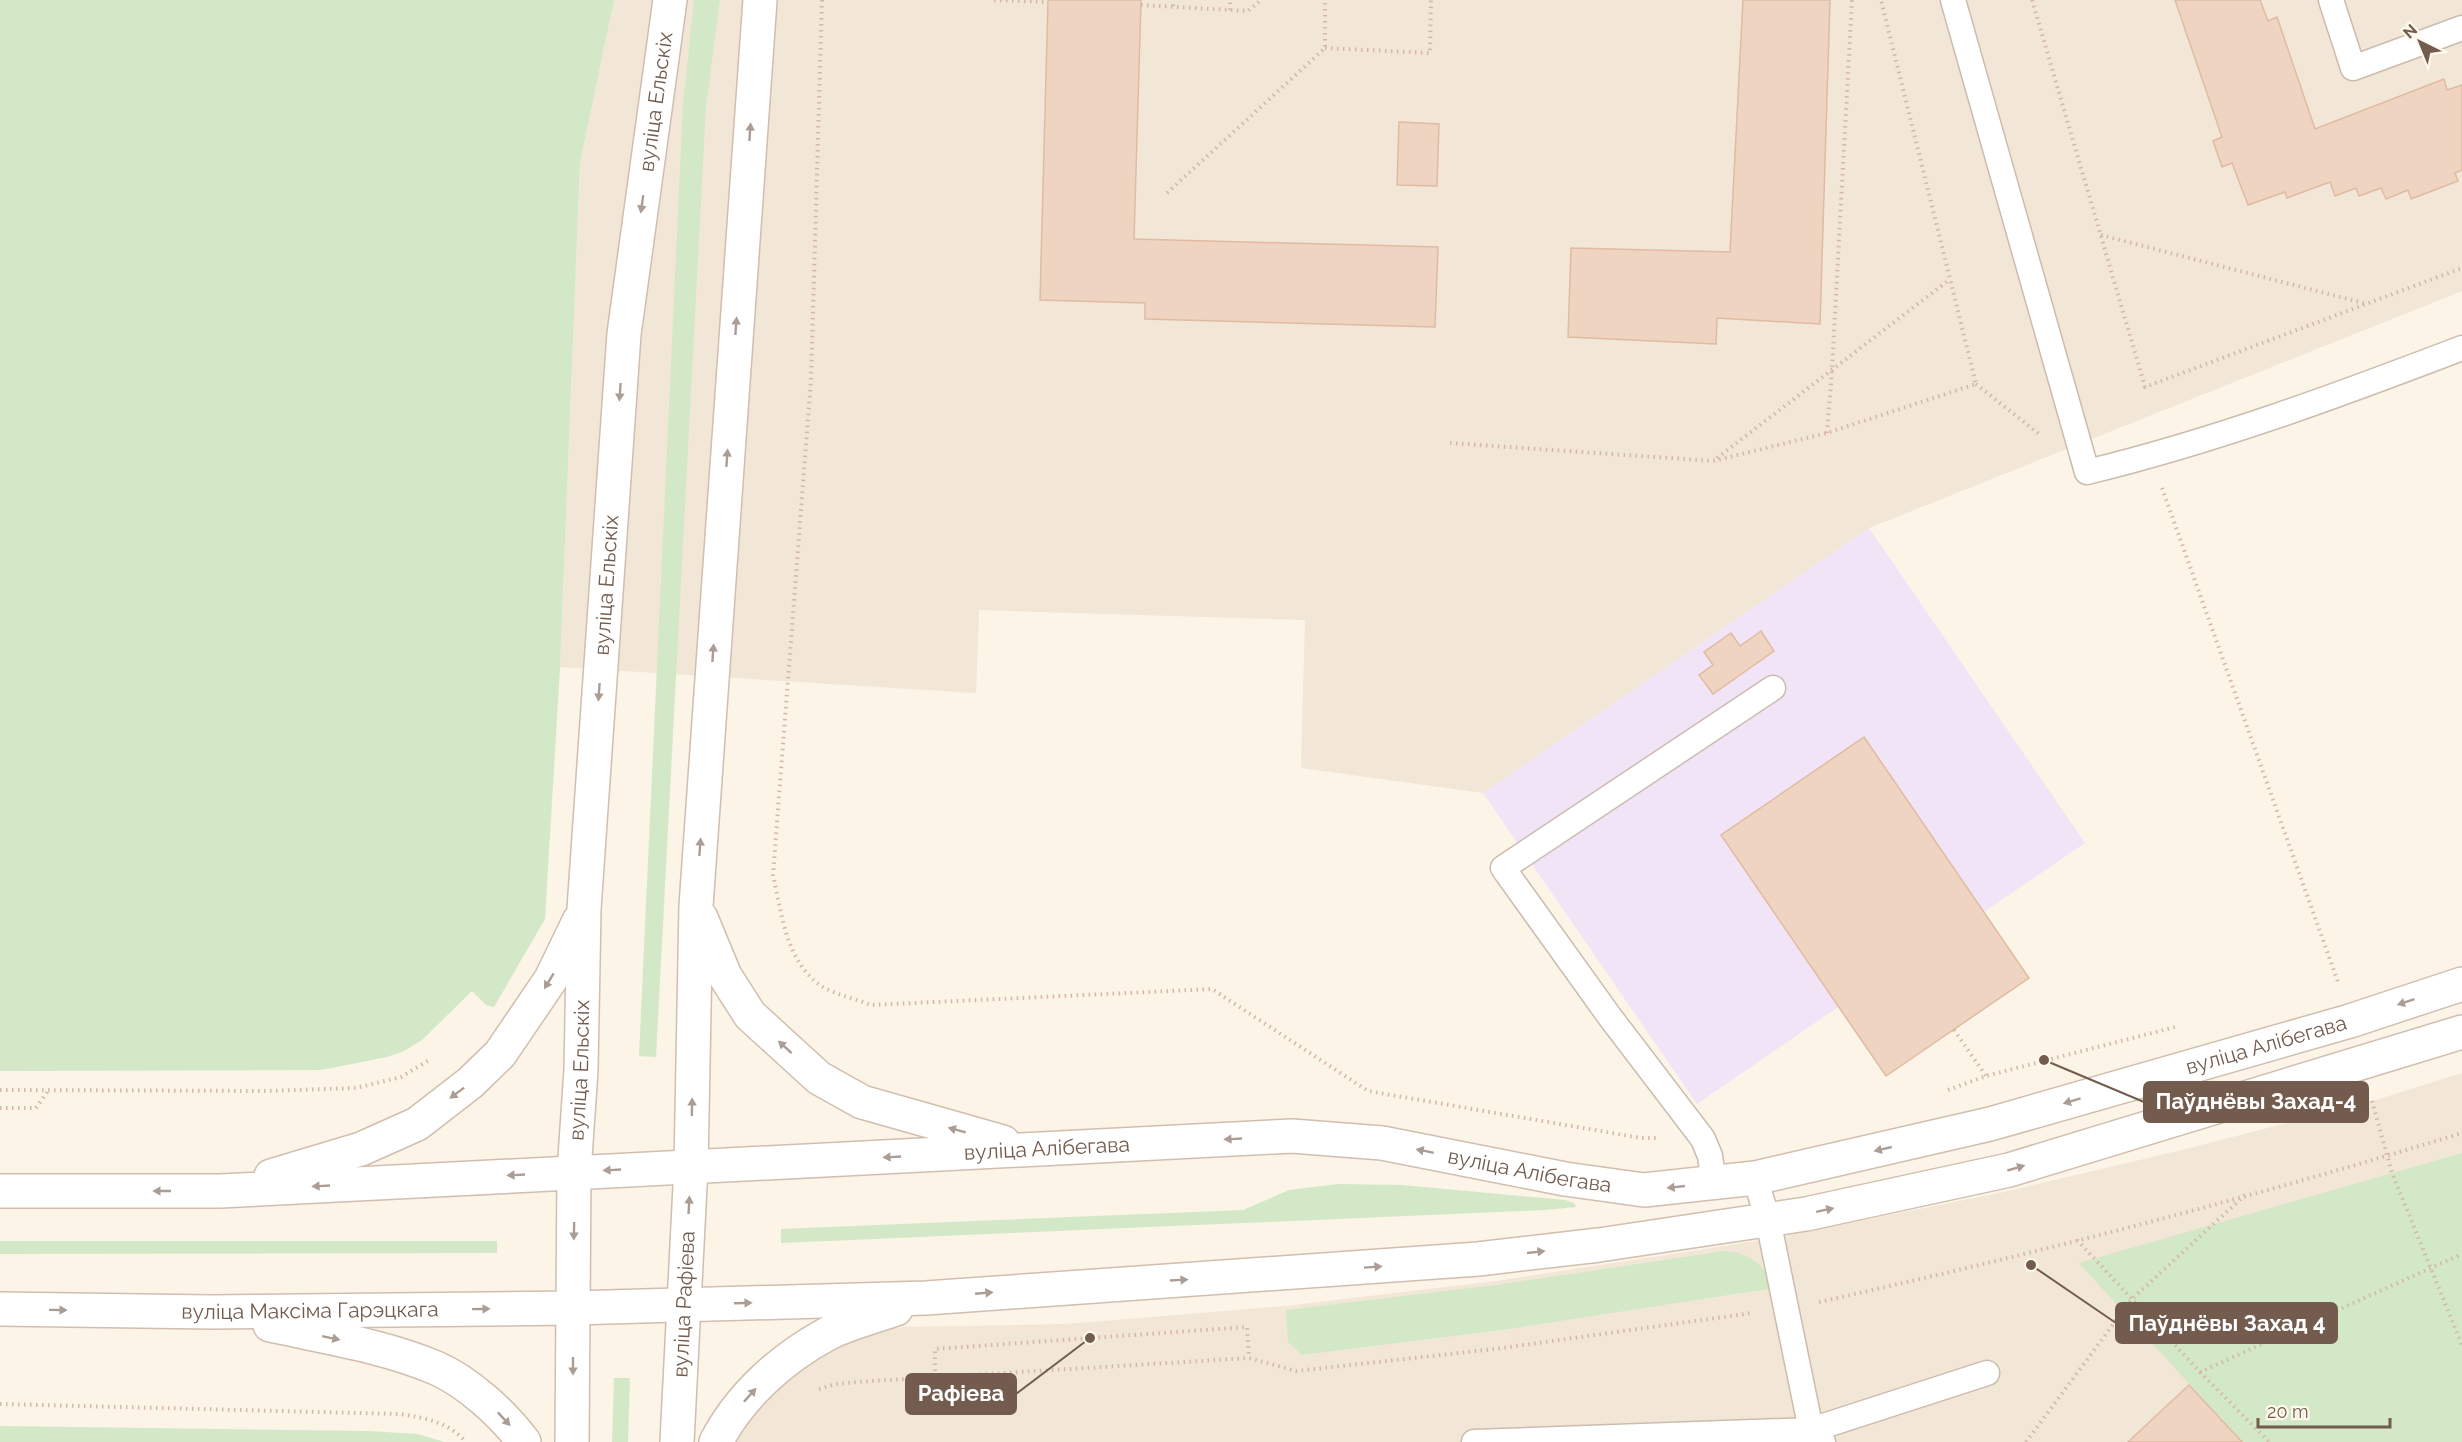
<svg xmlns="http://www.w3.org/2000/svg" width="2462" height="1442" font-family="Raleway,sans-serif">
<rect width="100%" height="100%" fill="#fbf4e7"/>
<path fill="#f2e6d6" d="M 614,0 L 2462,0 L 2462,291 L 1869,528 L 1483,793 L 1301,768 L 1305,620 L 979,610 L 976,693 L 560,667 L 580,163 Z
M 2462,1073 L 2462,1442 L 728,1442 L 786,1367 L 878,1330 L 904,1327 L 1065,1324 L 1286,1306 L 1496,1281 L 1705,1249 L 1790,1235 L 2004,1192 L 2182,1150 L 2376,1100 Z"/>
<path fill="#f1e4f7" d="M 1869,528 L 2085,843 L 1984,912 L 1886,1076 L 1838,1007 L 1697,1104 L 1483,793 Z"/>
<path fill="#d3e8c6" d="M 0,0 L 614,0 L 580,163 L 560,667 L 545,919 L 494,1007 L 486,1005 L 472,991 L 422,1040 L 404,1051 L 387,1057 L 321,1070 L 0,1071 Z
M 694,0 L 720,0 L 706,106 L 656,1057 L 639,1056 L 683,104 Z
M 2462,1153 L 2462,1442 L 2242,1442 L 2079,1263 Z
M 1339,1184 L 1402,1185 L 1565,1200 L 1574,1203 L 1576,1207 L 1545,1210 L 781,1243 L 781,1229 L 1243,1210 L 1289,1190 Z
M 0,1241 L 497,1241 L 497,1253 L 0,1254 Z
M 1725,1251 C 1751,1253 1765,1265 1774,1288 L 1502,1330 L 1302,1355 L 1288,1342 L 1286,1310 L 1496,1285 Z
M 614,1378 L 630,1378 L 628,1442 L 612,1442 Z
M 0,1426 L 369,1431 L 418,1434 L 444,1442 L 0,1442 Z"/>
<path fill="#efd4c1" stroke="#e0bba2" stroke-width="1.5" d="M 1048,0 L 1141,0 L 1134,239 L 1438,247 L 1435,327 L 1145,319 L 1145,303 L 1040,300 Z
M 1743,0 L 1830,0 L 1820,324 L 1717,318 L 1716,344 L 1568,337 L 1571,248 L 1730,252 Z
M 2175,0 L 2260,0 L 2268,21 L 2277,17 L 2315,129 L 2444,79 L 2447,90 L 2462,85 L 2462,170 L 2455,173 L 2458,181 L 2411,199 L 2408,190 L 2386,199 L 2381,188 L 2359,196 L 2356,188 L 2335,196 L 2330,182 L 2287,198 L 2285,192 L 2248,205 L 2232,163 L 2222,167 L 2213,141 L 2222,137 Z
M 1399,122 L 1439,124 L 1437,186 L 1397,185 Z
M 1761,631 L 1774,651 L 1713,694 L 1699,675 L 1713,665 L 1704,652 L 1731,633 L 1740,646 Z
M 1864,737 L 2029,978 L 1886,1076 L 1721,835 Z
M 2189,1385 L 2242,1442 L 2128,1442 Z"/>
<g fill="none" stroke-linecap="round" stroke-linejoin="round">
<defs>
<path id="lane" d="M 1953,0 L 2087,472 C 2215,441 2339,395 2462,348
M 2331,0 L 2353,68 L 2462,28
M 1755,1178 L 1768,1220 L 1811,1430 L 1987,1373
M 1714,1183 L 1710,1156 L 1703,1139 L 1610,1017 L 1503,868 L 1773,688
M 1474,1442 L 1811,1430 L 1823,1442"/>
<g id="secondary">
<path d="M 701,918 L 725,976 L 750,1015 L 819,1078 L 862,1102 L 1003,1142"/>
<path d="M 271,1176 L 361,1149 L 417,1124 L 470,1083 L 500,1054 L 551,979 L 579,921"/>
<path id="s1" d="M 0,1191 L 220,1191 L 1292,1136 L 1382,1143 L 1565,1179 L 1644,1190 L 1755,1178 L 1990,1124 L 2350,1021 L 2462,984"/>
<path id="s2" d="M 0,1309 L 212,1312 L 573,1308 L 926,1298 L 1478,1259 L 1599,1245 L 1806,1214 L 2009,1170 L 2462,1032"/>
<path d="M 270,1325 C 325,1337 384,1346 436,1368 C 468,1382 503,1414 524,1442"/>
<path id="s3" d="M 572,1442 L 574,1172 L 581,1070 L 584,909 L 624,334 L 670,0"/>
<path id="s4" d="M 677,1442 L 691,1166 L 696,906 L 760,0"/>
<path d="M 716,1442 C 740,1396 781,1359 827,1334 C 848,1323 873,1317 896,1309"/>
</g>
</defs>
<use href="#lane" stroke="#ccbcae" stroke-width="27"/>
<use href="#secondary" stroke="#d1beae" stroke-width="36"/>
<path stroke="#d4b7a4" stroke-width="4" stroke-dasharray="1.5 4.5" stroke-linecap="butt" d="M 822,0 L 811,380 L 773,875 C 782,915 786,963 823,987 C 837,995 856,999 871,1005 L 1212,989 L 1368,1091 L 1641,1138 L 1659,1138
M 994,0 L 1048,2
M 2032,0 L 2145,387 L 2462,268
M 1141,5 L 1248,11 L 1261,0
M 1173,6 L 1173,0
M 1230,10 L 1230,0
M 1325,48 L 1430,53 L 1431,0
M 1167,193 L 1325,48 L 1325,0
M 2101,235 L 2367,304
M 1976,384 L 2039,434
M 1827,433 L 1832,370 L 1852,0
M 1450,443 L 1713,461 L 1827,433 L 1976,384 L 1881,0
M 1717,458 L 1949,280
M 2162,488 L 2339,985
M 1954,1030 L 1986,1076
M 0,1090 L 266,1091 L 356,1088 L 401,1077 L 431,1059
M 1948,1090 L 1986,1076 L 2175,1027
M 2372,1101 L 2392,1173 L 2462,1345
M 0,1108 L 36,1108 L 48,1091
M 2077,1240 L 2200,1372 L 2462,1254
M 1819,1302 C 2035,1254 2251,1198 2462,1133
M 2200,1372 L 2269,1442
M 935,1377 L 935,1349 L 1247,1327 L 1249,1358
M 819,1389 L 836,1384 L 857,1382 L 1249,1358 L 1296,1371 L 1495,1349 L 1752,1313
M 0,1404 L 400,1414 C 426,1418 448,1422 466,1442
M 2026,1442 L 2132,1299 L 2245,1195"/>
<use href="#lane" stroke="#fff" stroke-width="24"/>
<use href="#secondary" stroke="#fff" stroke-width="33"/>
</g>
<defs><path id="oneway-solid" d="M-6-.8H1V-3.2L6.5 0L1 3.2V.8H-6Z" transform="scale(1.5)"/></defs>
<g fill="#ab9d94">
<use href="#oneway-solid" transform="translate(750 132) rotate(-86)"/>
<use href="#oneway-solid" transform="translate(642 204) rotate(98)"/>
<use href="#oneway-solid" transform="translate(736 326) rotate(-86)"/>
<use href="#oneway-solid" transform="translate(620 392) rotate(94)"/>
<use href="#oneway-solid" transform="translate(727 458) rotate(-86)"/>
<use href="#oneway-solid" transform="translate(713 653) rotate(-86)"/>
<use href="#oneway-solid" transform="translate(599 692) rotate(94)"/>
<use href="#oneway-solid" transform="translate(700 847) rotate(-86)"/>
<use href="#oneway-solid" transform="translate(549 981) rotate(121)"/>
<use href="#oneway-solid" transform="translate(2406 1002) rotate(162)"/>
<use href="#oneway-solid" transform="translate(785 1047) rotate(-138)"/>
<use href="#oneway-solid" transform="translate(457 1093) rotate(143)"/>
<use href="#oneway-solid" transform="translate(2072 1101) rotate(163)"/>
<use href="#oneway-solid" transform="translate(692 1107) rotate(-89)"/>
<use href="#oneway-solid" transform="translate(957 1130) rotate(-165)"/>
<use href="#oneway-solid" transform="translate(1233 1139) rotate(177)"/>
<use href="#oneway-solid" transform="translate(1883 1149) rotate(167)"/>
<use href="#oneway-solid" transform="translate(1425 1151) rotate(-168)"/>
<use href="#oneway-solid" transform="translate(892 1157) rotate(177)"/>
<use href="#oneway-solid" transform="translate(2016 1168) rotate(-16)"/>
<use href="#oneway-solid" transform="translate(612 1170) rotate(177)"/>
<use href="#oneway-solid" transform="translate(516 1175) rotate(177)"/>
<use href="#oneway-solid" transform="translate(321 1186) rotate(177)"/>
<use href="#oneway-solid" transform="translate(1676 1187) rotate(174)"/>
<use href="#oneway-solid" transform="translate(162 1191) rotate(-180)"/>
<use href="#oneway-solid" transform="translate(689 1205) rotate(-87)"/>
<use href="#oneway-solid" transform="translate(1825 1210) rotate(-12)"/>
<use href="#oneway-solid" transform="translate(574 1231) rotate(91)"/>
<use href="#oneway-solid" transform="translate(1536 1252) rotate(-6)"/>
<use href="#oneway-solid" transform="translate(1373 1267) rotate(-4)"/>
<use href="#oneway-solid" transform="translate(1179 1280) rotate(-3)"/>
<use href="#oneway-solid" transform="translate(984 1293) rotate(-5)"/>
<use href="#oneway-solid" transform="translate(743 1303) rotate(-2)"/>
<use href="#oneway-solid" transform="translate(481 1309) rotate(-1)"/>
<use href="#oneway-solid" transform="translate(58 1310) rotate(1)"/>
<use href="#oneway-solid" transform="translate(331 1338) rotate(12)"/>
<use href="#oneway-solid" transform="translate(573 1366) rotate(90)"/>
<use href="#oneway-solid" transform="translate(750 1395) rotate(-48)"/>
<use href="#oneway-solid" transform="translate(504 1419) rotate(47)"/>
</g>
<g text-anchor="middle" stroke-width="5" stroke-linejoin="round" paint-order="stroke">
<g font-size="21" fill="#735c4d" stroke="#fef8ed">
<text dy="7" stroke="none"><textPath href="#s3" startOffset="1344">вуліца Ельскіх</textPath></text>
<text dy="7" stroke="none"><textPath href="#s3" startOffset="858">вуліца Ельскіх</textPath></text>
<text dy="7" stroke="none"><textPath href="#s1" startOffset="2290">вуліца Алібегава</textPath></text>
<text dy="7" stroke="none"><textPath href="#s3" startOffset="372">вуліца Ельскіх</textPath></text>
<text dy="7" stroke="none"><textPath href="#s1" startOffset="1048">вуліца Алібегава</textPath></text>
<text dy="7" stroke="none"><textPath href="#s1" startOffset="1534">вуліца Алібегава</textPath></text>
<text dy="7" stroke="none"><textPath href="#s4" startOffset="138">вуліца Рафіева</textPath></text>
<text dy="7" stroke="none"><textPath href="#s2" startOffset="310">вуліца Максіма Гарэцкага</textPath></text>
</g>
</g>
<path fill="none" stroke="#735c4d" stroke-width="2" d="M2044 1060L2144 1102M2031 1265L2116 1323M1090 1338L1016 1394"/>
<g fill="#735c4d" stroke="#fef8ed" stroke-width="2">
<circle cx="2044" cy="1060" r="6"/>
<circle cx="2031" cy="1265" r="6"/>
<circle cx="1090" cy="1338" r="6"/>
</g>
<g fill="#735c4d" stroke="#735c4d" stroke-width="2">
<rect x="2144" y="1082" width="224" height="40" rx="6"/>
<rect x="2116" y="1303" width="221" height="40" rx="6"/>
<rect x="906" y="1374" width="110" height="40" rx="6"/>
</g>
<g font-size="22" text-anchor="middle" font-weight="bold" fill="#fff">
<text x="2256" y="1109">Паўднёвы Захад-4</text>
<text x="2227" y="1331">Паўднёвы Захад 4</text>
<text x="961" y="1401">Рафіева</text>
</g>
<g transform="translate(2420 42) rotate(317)" stroke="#fef8ed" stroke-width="4.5" paint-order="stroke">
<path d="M0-4.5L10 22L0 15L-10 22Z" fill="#735c4d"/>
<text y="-9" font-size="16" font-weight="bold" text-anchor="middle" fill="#735c4d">N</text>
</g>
<path d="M2258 1418v9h132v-9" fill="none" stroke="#735c4d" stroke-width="3"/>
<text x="2267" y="1418" font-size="18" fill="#735c4d" stroke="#fef8ed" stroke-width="4.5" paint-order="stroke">20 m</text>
</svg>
